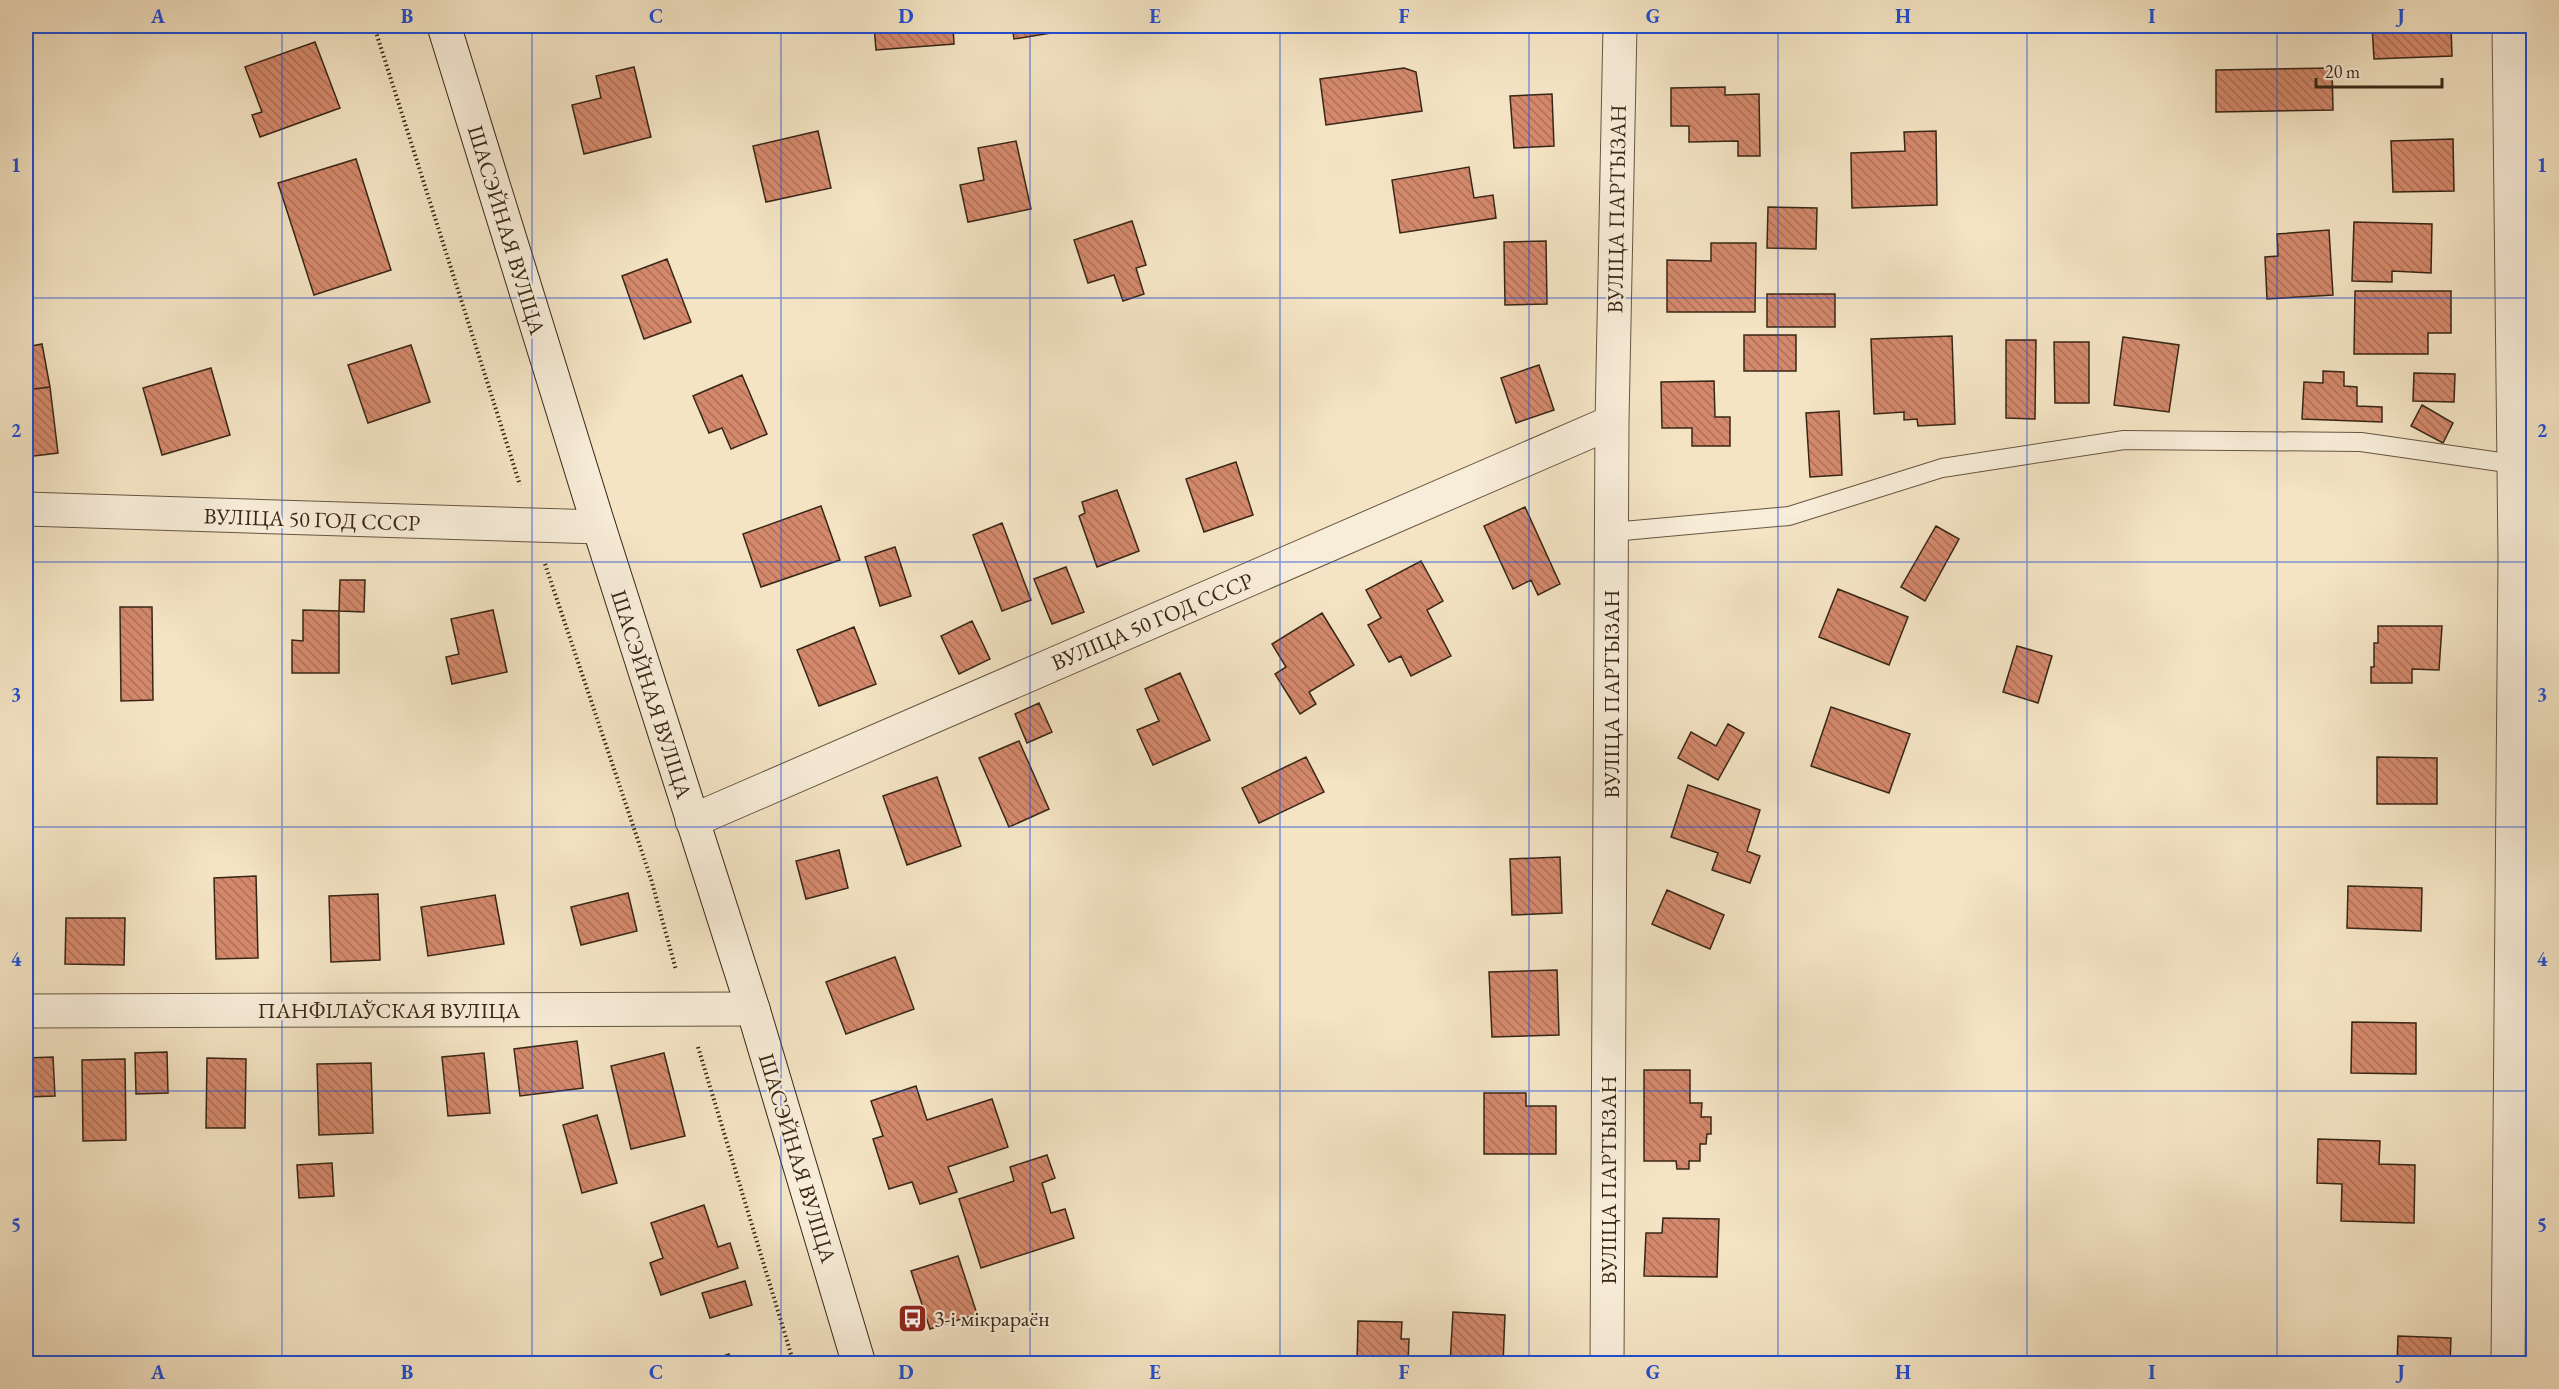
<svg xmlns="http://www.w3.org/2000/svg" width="2559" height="1389" font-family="'EB Garamond',serif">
<defs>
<pattern id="building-back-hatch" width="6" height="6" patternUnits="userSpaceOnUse" patternTransform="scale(1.5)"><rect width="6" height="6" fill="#d4896c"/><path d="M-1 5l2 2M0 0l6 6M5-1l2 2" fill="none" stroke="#ad7058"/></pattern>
</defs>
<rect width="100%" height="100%" fill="#f4e4c4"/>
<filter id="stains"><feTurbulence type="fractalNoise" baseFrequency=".00333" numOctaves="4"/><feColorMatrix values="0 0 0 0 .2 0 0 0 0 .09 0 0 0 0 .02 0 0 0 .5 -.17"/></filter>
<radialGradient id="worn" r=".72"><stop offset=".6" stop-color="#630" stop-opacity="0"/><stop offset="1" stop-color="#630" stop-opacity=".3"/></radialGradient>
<path fill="url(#building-back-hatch)" stroke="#382616" stroke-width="1.5" d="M 874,26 L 953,26 L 954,44 L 876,50 Z
M 1012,26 L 1094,26 L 1014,39 Z
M 1489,26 L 1558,26 L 1489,28 Z
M 2372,26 L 2451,26 L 2452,56 L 2374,59 Z
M 315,42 L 340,108 L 260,137 L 252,115 L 262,112 L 245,67 Z
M 634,67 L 651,137 L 584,154 L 572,105 L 601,98 L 596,76 Z
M 1404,68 L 1416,72 L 1422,111 L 1326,125 L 1320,79 Z
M 2332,68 L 2333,110 L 2216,112 L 2216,70 Z
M 1725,87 L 1725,95 L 1759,94 L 1760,156 L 1738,156 L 1738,141 L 1689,142 L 1689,126 L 1671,126 L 1671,88 Z
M 1552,94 L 1554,146 L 1514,148 L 1510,96 Z
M 818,131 L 831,188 L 766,202 L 753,146 Z
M 1936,131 L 1937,205 L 1852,208 L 1851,153 L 1905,151 L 1904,132 Z
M 2453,139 L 2454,191 L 2393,192 L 2391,141 Z
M 1016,141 L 1031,209 L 968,222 L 960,185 L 984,180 L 978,148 Z
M 356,159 L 391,270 L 314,295 L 278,183 Z
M 1469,167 L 1474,198 L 1493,195 L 1496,218 L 1400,233 L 1392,180 Z
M 1768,207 L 1817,208 L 1816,249 L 1767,248 Z
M 1132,221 L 1146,265 L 1136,268 L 1144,294 L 1123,301 L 1114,275 L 1088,283 L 1074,240 Z
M 2354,222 L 2432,224 L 2431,273 L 2392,271 L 2392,282 L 2352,281 Z
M 2329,230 L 2333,295 L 2267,299 L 2265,257 L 2278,256 L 2277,234 Z
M 26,239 L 33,279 L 26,280 Z
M 1546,241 L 1547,304 L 1505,305 L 1504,242 Z
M 1711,243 L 1756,243 L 1755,312 L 1667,312 L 1667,260 L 1711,261 Z
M 667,259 L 691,322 L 644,339 L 622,276 Z
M 2355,291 L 2451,291 L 2451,333 L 2428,333 L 2428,354 L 2354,354 Z
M 1767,294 L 1835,294 L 1835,327 L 1767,327 Z
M 1744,335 L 1796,335 L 1796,371 L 1744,371 Z
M 1952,336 L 1955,424 L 1918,426 L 1917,419 L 1904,420 L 1904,412 L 1874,414 L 1871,339 Z
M 2123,337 L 2179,345 L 2169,412 L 2114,405 Z
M 2006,340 L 2036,340 L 2035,419 L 2006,418 Z
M 2054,342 L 2089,342 L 2089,403 L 2055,403 Z
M 42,344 L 50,387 L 26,390 L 26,347 Z
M 411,345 L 430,402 L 368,423 L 348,365 Z
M 1539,365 L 1554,410 L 1516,423 L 1501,378 Z
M 211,368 L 230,435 L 162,455 L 143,388 Z
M 2323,371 L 2344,372 L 2344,386 L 2357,387 L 2357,406 L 2382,407 L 2382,422 L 2302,419 L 2304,382 L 2323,383 Z
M 2414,373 L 2455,374 L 2454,402 L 2413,401 Z
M 742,375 L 767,434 L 731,449 L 722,428 L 709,433 L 693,396 Z
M 1714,381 L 1715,417 L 1730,417 L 1730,446 L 1692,446 L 1692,428 L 1662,428 L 1661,382 Z
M 50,387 L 58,453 L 26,457 L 26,390 Z
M 2422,405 L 2453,423 L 2443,443 L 2411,426 Z
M 1839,411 L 1842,475 L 1810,477 L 1806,413 Z
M 1236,462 L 1253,515 L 1204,532 L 1186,479 Z
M 1117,490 L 1139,551 L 1097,567 L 1079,516 L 1085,513 L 1082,502 Z
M 821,506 L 840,560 L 761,587 L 743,534 Z
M 1525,507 L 1560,584 L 1538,595 L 1531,580 L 1513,589 L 1484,526 Z
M 1002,523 L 1031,600 L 1002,611 L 973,535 Z
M 1936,526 L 1959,539 L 1925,601 L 1901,587 Z
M 895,547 L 911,596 L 880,606 L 865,557 Z
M 1421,561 L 1443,601 L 1427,610 L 1451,656 L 1411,676 L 1401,656 L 1389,662 L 1368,625 L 1381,618 L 1366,590 Z
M 1066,567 L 1084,612 L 1052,624 L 1034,579 Z
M 340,580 L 365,580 L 364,612 L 339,611 Z
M 1838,589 L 1908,617 L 1889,665 L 1819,637 Z
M 120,607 L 152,607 L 153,700 L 121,701 Z
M 303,610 L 339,611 L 339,673 L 292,673 L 292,640 L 303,641 Z
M 493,610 L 507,672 L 452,684 L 446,657 L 459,654 L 451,619 Z
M 1322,613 L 1354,665 L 1309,692 L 1316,704 L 1300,714 L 1275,674 L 1286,667 L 1272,644 Z
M 972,621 L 990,659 L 959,674 L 941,636 Z
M 2378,626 L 2442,626 L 2439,670 L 2412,669 L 2412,683 L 2371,683 L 2371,667 L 2374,667 L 2374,643 L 2378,643 Z
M 854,627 L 876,684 L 819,706 L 797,650 Z
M 2017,646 L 2052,656 L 2038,703 L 2003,692 Z
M 1180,673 L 1210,740 L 1153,765 L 1137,730 L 1159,721 L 1145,689 Z
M 1039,703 L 1052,732 L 1027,743 L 1015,714 Z
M 1831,707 L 1910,734 L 1889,793 L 1811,766 Z
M 1728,724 L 1744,733 L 1718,780 L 1678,758 L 1691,732 L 1716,746 Z
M 1019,741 L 1049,809 L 1009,827 L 979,758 Z
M 1306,757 L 1324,792 L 1259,823 L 1242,788 Z
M 2377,757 L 2437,758 L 2437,804 L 2377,804 Z
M 937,777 L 961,846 L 907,865 L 883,796 Z
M 1688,785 L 1760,810 L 1747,851 L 1760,856 L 1750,883 L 1712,870 L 1718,853 L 1671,837 Z
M 839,850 L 848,888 L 806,899 L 796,861 Z
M 1560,857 L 1562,913 L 1512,915 L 1510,859 Z
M 256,876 L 258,958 L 216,959 L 214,878 Z
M 2348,886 L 2422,888 L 2421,931 L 2347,928 Z
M 1667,890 L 1724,915 L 1710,949 L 1652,924 Z
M 628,893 L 637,931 L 581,945 L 571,907 Z
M 378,894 L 380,960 L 331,962 L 329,896 Z
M 495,895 L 504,944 L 428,956 L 421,907 Z
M 66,918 L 125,918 L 124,965 L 65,964 Z
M 895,957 L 914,1009 L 846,1034 L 826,982 Z
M 1557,970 L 1559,1035 L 1492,1037 L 1489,972 Z
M 2352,1022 L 2416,1023 L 2416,1074 L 2351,1073 Z
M 577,1041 L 583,1088 L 520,1096 L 514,1049 Z
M 167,1052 L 168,1093 L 136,1094 L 135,1053 Z
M 484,1053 L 490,1113 L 448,1116 L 442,1057 Z
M 664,1053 L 685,1136 L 631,1149 L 611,1066 Z
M 53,1057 L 55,1096 L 26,1097 L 26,1058 Z
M 207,1058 L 246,1059 L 245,1128 L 206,1128 Z
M 125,1059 L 126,1140 L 83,1141 L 82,1060 Z
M 371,1063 L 373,1133 L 319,1135 L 317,1064 Z
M 1644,1070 L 1690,1070 L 1690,1103 L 1702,1103 L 1701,1117 L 1711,1117 L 1711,1134 L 1707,1134 L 1706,1144 L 1700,1144 L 1700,1161 L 1689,1161 L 1689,1169 L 1677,1169 L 1676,1161 L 1644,1161 Z
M 916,1086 L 927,1120 L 992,1099 L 1008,1147 L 948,1167 L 957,1192 L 920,1204 L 912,1182 L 889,1189 L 873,1139 L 883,1136 L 871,1101 Z
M 1484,1093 L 1526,1093 L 1526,1106 L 1556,1106 L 1556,1154 L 1484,1154 Z
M 597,1115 L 617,1183 L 582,1193 L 563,1125 Z
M 2318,1139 L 2380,1141 L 2379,1164 L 2415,1165 L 2414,1223 L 2341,1221 L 2342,1184 L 2317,1183 Z
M 1047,1155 L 1055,1178 L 1042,1183 L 1051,1213 L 1065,1209 L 1074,1238 L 981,1268 L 959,1199 L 1014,1181 L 1010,1167 Z
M 332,1163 L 334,1196 L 299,1198 L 297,1165 Z
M 704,1205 L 718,1247 L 730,1243 L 738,1268 L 661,1295 L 650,1263 L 663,1258 L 651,1223 Z
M 1663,1218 L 1719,1219 L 1717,1277 L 1644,1276 L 1646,1233 L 1662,1233 Z
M 958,1256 L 977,1314 L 930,1329 L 911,1271 Z
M 745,1281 L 752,1305 L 710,1318 L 702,1293 Z
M 1453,1312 L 1505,1315 L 1503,1364 L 1450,1364 Z
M 1358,1321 L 1402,1322 L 1401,1339 L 1409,1339 L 1408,1364 L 1357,1364 Z
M 2398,1336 L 2451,1338 L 2450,1364 L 2397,1364 Z
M 729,1354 L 732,1364 L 700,1364 Z"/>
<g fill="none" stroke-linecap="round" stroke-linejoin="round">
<defs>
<path id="service" d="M 1612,532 L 1789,516 L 1942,468 L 2124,440 L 2361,442 L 2514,464"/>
<path id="minor" d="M 26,509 L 599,527
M 692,821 L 1612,422
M 26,1011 L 753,1009
M 1607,1364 L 1612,422 L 1620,26
M 2508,1364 L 2515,557 L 2509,26"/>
<path id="secondary" d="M 444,26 L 599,527 L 753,1009 L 859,1364"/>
</defs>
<use href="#service" stroke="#675642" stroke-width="20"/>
<use href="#minor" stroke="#675642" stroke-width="35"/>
<use href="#secondary" stroke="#382616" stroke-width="35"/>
<path stroke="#382616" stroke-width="4" stroke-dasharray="1.5 3" stroke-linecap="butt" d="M 374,26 L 520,485
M 545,564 L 651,879 L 676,970
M 698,1047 L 794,1364"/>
<use href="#service" stroke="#f8edd9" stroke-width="18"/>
<use href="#minor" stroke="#f8edd9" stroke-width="33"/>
<use href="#secondary" stroke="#f8edd9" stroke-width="33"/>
</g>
<path fill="none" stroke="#1d4ed8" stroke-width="1.5" stroke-opacity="0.55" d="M 282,26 L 282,1364M 532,26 L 532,1364M 781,26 L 781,1364M 1030,26 L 1030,1364M 1280,26 L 1280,1364M 1529,26 L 1529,1364M 1778,26 L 1778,1364M 2027,26 L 2027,1364M 2277,26 L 2277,1364M 26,298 L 2534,298M 26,562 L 2534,562M 26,827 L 2534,827M 26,1091 L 2534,1091"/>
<defs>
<symbol id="bus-square" viewBox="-11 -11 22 22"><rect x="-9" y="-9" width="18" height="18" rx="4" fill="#8f2418" stroke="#f8edd9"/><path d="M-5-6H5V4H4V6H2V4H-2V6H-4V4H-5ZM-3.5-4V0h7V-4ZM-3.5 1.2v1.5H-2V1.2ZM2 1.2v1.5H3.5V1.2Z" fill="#fff"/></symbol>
</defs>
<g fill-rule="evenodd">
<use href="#bus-square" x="896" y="1302" width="33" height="33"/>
</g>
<g text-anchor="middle" stroke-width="4.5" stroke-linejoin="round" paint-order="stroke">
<g font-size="22" fill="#382616" stroke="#f8edd9">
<text transform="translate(1616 209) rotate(-89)" y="8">ВУЛІЦА ПАРТЫЗАН</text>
<text transform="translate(507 230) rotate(73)" y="8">ШАСЭЙНАЯ ВУЛІЦА</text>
<text transform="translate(312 519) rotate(2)" y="8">ВУЛІЦА 50 ГОД СССР</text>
<text transform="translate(1152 621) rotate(-23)" y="8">ВУЛІЦА 50 ГОД СССР</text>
<text transform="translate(652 694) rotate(72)" y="8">ШАСЭЙНАЯ ВУЛІЦА</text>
<text transform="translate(1611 694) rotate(-90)" y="8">ВУЛІЦА ПАРТЫЗАН</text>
<text x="389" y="1018">ПАНФІЛАЎСКАЯ ВУЛІЦА</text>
<text transform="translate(798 1158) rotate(73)" y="8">ШАСЭЙНАЯ ВУЛІЦА</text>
<text transform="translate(1608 1180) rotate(-90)" y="8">ВУЛІЦА ПАРТЫЗАН</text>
</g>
<g font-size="22" fill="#382616" stroke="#f8edd9" text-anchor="start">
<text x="934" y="1326">3-і мікрараён</text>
</g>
</g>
<rect width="2559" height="1389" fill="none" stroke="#f4e4c4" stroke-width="66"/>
<path d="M2316 78v9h126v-9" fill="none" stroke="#382616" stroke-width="3"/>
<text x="2325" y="78" font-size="18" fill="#382616" stroke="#f8edd9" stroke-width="4.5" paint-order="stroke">20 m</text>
<rect x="33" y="33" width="2493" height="1323" fill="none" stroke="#1d4ed8" stroke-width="2"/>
<g font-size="20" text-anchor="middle" font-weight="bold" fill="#1d4ed8">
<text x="158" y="23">A</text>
<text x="407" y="23">B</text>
<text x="656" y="23">C</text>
<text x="906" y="23">D</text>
<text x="1155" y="23">E</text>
<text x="1404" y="23">F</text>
<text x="1653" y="23">G</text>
<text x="1903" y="23">H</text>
<text x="2152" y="23">I</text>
<text x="2401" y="23">J</text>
<text x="16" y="172">1</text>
<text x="2542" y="172">1</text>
<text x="16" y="437">2</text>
<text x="2542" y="437">2</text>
<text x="16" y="701">3</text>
<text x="2542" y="701">3</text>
<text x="16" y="966">4</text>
<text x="2542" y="966">4</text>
<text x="16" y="1231">5</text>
<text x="2542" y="1231">5</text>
<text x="158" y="1379">A</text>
<text x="407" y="1379">B</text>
<text x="656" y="1379">C</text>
<text x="906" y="1379">D</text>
<text x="1155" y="1379">E</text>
<text x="1404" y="1379">F</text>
<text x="1653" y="1379">G</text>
<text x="1903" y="1379">H</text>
<text x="2152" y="1379">I</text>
<text x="2401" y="1379">J</text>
</g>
<rect width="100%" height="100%" filter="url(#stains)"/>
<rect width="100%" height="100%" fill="url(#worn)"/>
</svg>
